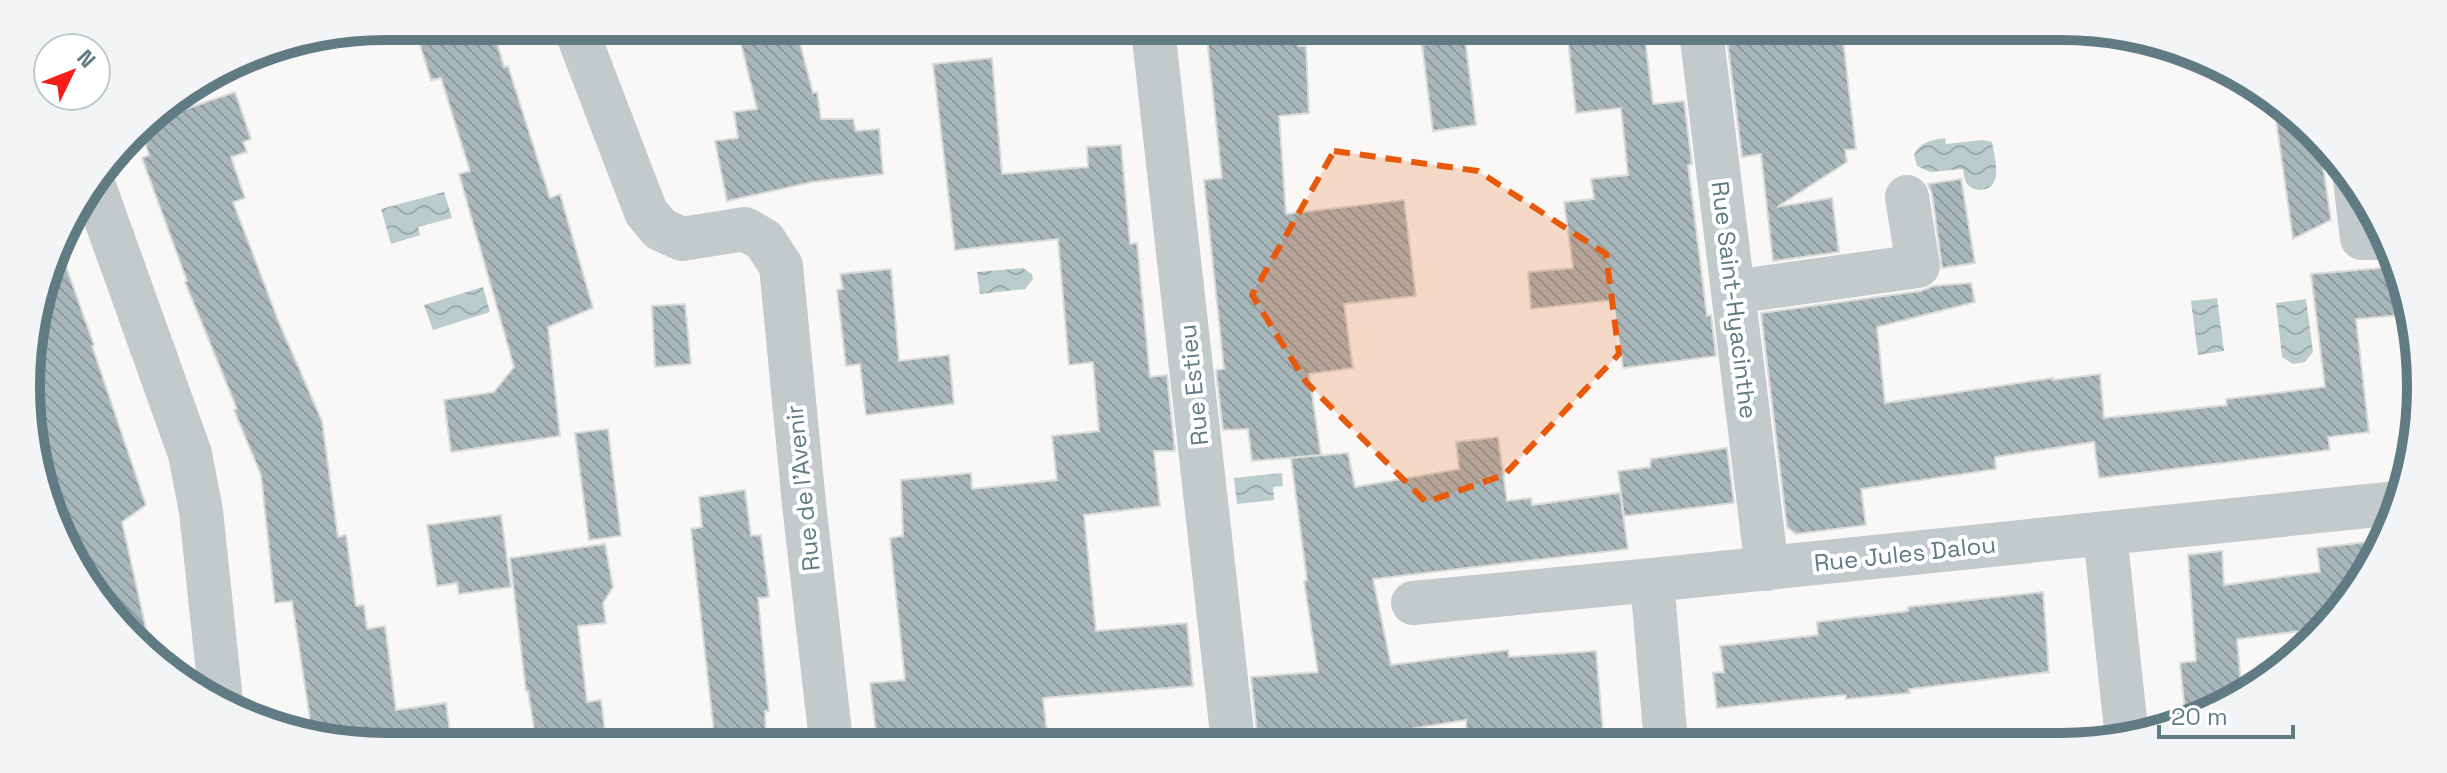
<svg xmlns="http://www.w3.org/2000/svg" width="2447" height="773" font-family="'Space Grotesk',sans-serif">
<defs>
<pattern id="water-waves" width="16" height="10" patternUnits="userSpaceOnUse" patternTransform="scale(2)"><rect width="16" height="10" fill="#bbcccd"/><path d="M0 5q4-4 8 0t8 0" fill="none" stroke="#9babac"/></pattern>
<pattern id="building-back-hatch" width="6" height="6" patternUnits="userSpaceOnUse" patternTransform="scale(2)"><rect width="6" height="6" fill="#a9b7bb"/><path d="M-1 5l2 2M0 0l6 6M5-1l2 2" fill="none" stroke="#8d9a9e"/></pattern>
</defs>
<rect width="100%" height="100%" fill="#f9f8f6"/>
<path fill="url(#water-waves)" d="M 1945,138 L 1946,144 L 1983,140 L 1992,142 C 1994,153 1999,172 1994,182 C 1988,193 1971,192 1966,182 C 1965,181 1963,170 1963,169 L 1930,172 L 1917,166 L 1914,155 C 1920,142 1931,140 1945,138 Z
M 444,192 L 452,218 L 418,227 L 420,235 L 391,244 L 381,209 Z
M 1023,268 L 1032,274 L 1033,279 L 1025,289 L 980,294 L 977,272 Z
M 483,287 L 490,312 L 433,330 L 424,305 Z
M 2217,298 L 2224,351 L 2198,355 L 2191,301 Z
M 2306,299 L 2313,352 L 2305,362 L 2293,364 L 2282,357 L 2276,303 Z
M 1282,473 L 1283,486 L 1273,487 L 1274,500 L 1237,504 L 1234,478 Z"/>
<path fill="url(#building-back-hatch)" stroke="#dadad8" stroke-width="2" d="M 414,26 L 492,26 L 504,67 L 508,66 L 550,198 L 560,194 L 593,308 L 548,327 L 560,436 L 451,452 L 444,400 L 494,392 L 514,367 L 459,174 L 470,171 L 441,78 L 431,80 Z
M 737,27 L 796,28 L 813,93 L 817,92 L 821,119 L 853,119 L 856,131 L 879,129 L 883,174 L 812,182 L 727,201 L 715,141 L 738,138 L 734,112 L 757,109 Z
M 1206,29 L 1298,30 L 1299,46 L 1306,46 L 1309,113 L 1279,116 L 1286,214 L 1404,200 L 1416,296 L 1344,304 L 1353,368 L 1309,374 L 1321,455 L 1252,461 L 1248,429 L 1223,430 L 1216,370 L 1224,369 L 1204,180 L 1222,178 Z
M 1567,31 L 1644,31 L 1653,104 L 1684,101 L 1692,164 L 1688,165 L 1707,316 L 1711,315 L 1716,356 L 1623,368 L 1613,300 L 1531,309 L 1528,272 L 1573,268 L 1564,202 L 1594,199 L 1591,179 L 1628,175 L 1621,108 L 1576,113 Z
M 1726,31 L 1842,32 L 1856,149 L 1845,150 L 1847,162 L 1777,207 L 1832,198 L 1839,252 L 1773,261 L 1761,154 L 1742,157 Z
M 1465,39 L 1476,125 L 1433,131 L 1422,45 Z
M 992,58 L 1002,174 L 1088,167 L 1087,147 L 1121,145 L 1130,244 L 1137,243 L 1150,377 L 1167,375 L 1175,451 L 1154,451 L 1160,506 L 1084,515 L 1096,631 L 1187,623 L 1193,686 L 1043,698 L 1048,742 L 877,741 L 870,683 L 905,680 L 890,538 L 903,536 L 901,480 L 971,473 L 972,489 L 1057,480 L 1052,436 L 1099,431 L 1093,362 L 1069,365 L 1058,239 L 955,250 L 933,64 Z
M 235,92 L 251,139 L 243,142 L 247,152 L 231,157 L 245,198 L 233,202 L 280,325 L 322,421 L 338,537 L 346,535 L 356,606 L 364,605 L 367,629 L 385,626 L 396,710 L 446,703 L 451,740 L 313,739 L 292,601 L 275,603 L 261,475 L 234,410 L 237,409 L 185,282 L 187,281 L 142,158 L 149,155 L 140,127 L 142,124 Z
M 2273,99 L 2320,146 L 2331,220 L 2293,239 Z
M 1961,179 L 1975,263 L 1942,268 L 1932,193 L 1928,184 Z
M 58,244 L 94,345 L 92,346 L 146,505 L 122,522 L 151,651 L 87,587 L 61,529 L 37,457 L 29,340 Z
M 2394,267 L 2413,314 L 2356,319 L 2369,432 L 2328,437 L 2330,450 L 2099,478 L 2094,442 L 1995,457 L 1996,469 L 1861,489 L 1866,525 L 1796,534 L 1787,527 L 1761,313 L 1921,291 L 1933,286 L 1971,283 L 1975,302 L 1877,327 L 1885,403 L 2053,378 L 2053,380 L 2100,374 L 2104,418 L 2227,405 L 2226,399 L 2325,387 L 2311,274 Z
M 891,269 L 899,361 L 949,355 L 954,404 L 866,415 L 860,364 L 846,366 L 837,290 L 843,289 L 840,274 Z
M 685,304 L 691,364 L 655,367 L 652,306 Z
M 608,429 L 621,536 L 589,540 L 575,433 Z
M 1498,437 L 1507,501 L 1531,498 L 1532,505 L 1620,493 L 1628,549 L 1373,579 L 1391,665 L 1508,650 L 1509,657 L 1596,651 L 1604,743 L 1467,742 L 1466,720 L 1365,736 L 1366,742 L 1258,742 L 1251,677 L 1318,672 L 1304,581 L 1307,580 L 1291,458 L 1348,453 L 1355,487 L 1459,469 L 1456,442 Z
M 1727,448 L 1734,503 L 1624,516 L 1618,471 L 1650,467 L 1651,459 Z
M 745,490 L 751,536 L 761,535 L 769,597 L 758,598 L 769,711 L 765,711 L 766,741 L 715,741 L 691,529 L 702,527 L 699,497 Z
M 501,515 L 511,587 L 459,594 L 457,583 L 437,586 L 427,525 Z
M 2383,540 L 2373,566 L 2325,628 L 2237,639 L 2242,694 L 2220,710 L 2186,720 L 2180,663 L 2196,661 L 2188,555 L 2222,551 L 2224,585 L 2320,572 L 2317,548 Z
M 605,544 L 613,587 L 603,603 L 606,623 L 578,626 L 587,702 L 601,700 L 606,741 L 536,740 L 528,691 L 526,691 L 510,558 Z
M 2043,592 L 2049,672 L 1909,689 L 1910,693 L 1846,699 L 1846,695 L 1717,708 L 1713,673 L 1724,672 L 1720,646 L 1818,635 L 1817,622 L 1908,611 L 1908,607 Z"/>
<g fill="none" stroke-linecap="round" stroke-linejoin="round">
<path stroke="#c3cacc" stroke-width="44" d="M 575,27 L 646,212 L 660,229 L 682,239 L 745,229 L 764,240 L 781,266 L 804,504 L 831,741
M 1153,29 L 1233,742
M 1701,31 L 1767,569
M 2355,181 L 2362,238 L 2382,238
M 94,186 L 190,454 L 201,511 L 221,701
M 1733,292 L 1918,266 L 1907,197
M 2105,534 L 2127,738
M 1652,580 L 1666,743
M 1413,603 L 1652,580 L 2397,503"/>
</g>
<path fill="#e8590c" fill-opacity="0.2" stroke="#e8590c" stroke-width="6" stroke-dasharray="16 10" stroke-linejoin="round" d="M 1334,151 L 1478,171 L 1606,254 L 1619,354 L 1504,475 L 1426,502 L 1306,382 L 1252,295 Z"/>
<g text-anchor="middle" stroke-width="8" stroke-linejoin="round" paint-order="stroke">
<g font-size="24" fill="#607b84" stroke="#fff">
<text transform="translate(1734 300) rotate(83)" y="8">Rue Saint-Hyacinthe</text>
<text transform="translate(1194 385) rotate(-96)" y="8">Rue Estieu</text>
<text transform="translate(803 488) rotate(-96)" y="8">Rue de l'Avenir</text>
<text transform="translate(1905 554) rotate(-6)" y="8">Rue Jules Dalou</text>
</g>
</g>
<path d="M0 0H2447V773H0ZM386 40H2061A346 346 0 0 1 2407 386V387A346 346 0 0 1 2061 733H386A346 346 0 0 1 40 387V386A346 346 0 0 1 386 40Z" fill="#f2f4f5" fill-rule="evenodd"/>
<path fill="none" stroke="#607b84" stroke-width="10" d="M386 40H2061A346 346 0 0 1 2407 386V387A346 346 0 0 1 2061 733H386A346 346 0 0 1 40 387V386A346 346 0 0 1 386 40Z"/>
<g transform="translate(72 72) rotate(47)"><circle r="38" fill="#ffffff" stroke="#bfcace" stroke-width="2"/>
<path d="M0-6L14 30L0 20L-14 30Z" fill="#f51d19"/>
<text y="-12" font-size="22" font-weight="bold" text-anchor="middle" fill="#607b84">N</text>
</g>
<path d="M2159 725v12h134v-12" fill="none" stroke="#607b84" stroke-width="4"/>
<text x="2171" y="725" font-size="24" fill="#607b84" stroke="#ffffff" stroke-width="6" paint-order="stroke">20 m</text>
</svg>
